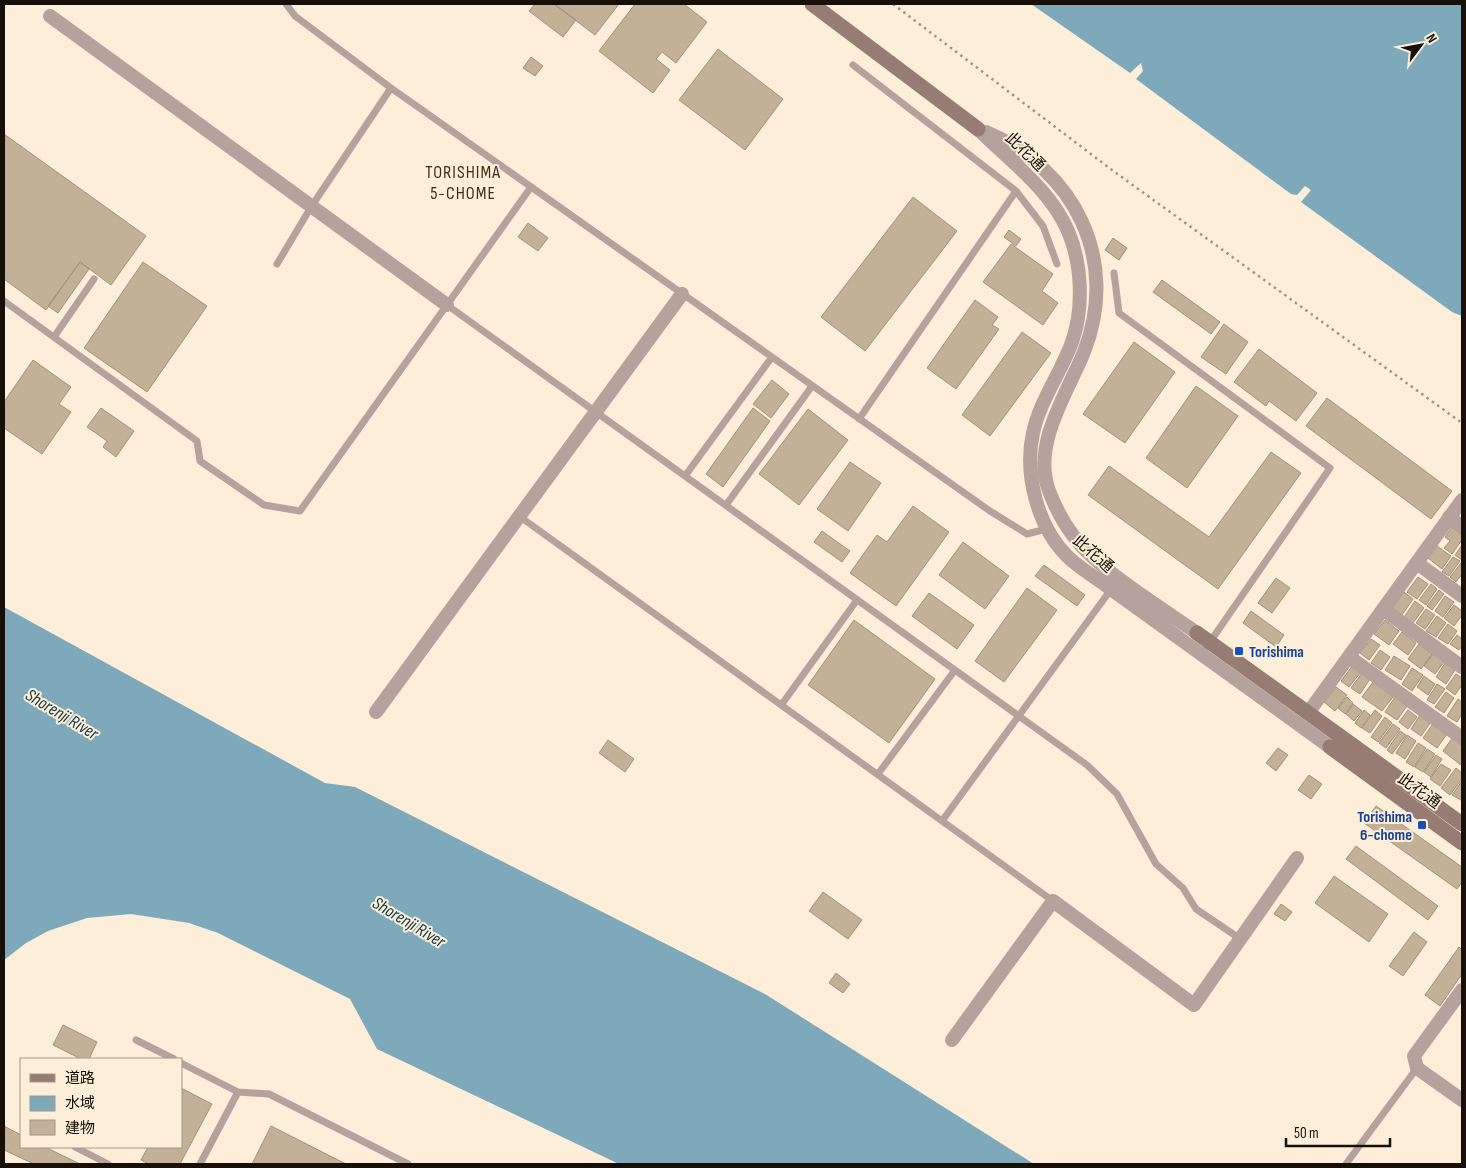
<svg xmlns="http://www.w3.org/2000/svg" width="1466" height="1168" font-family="'Sofia Sans Condensed','Noto Sans JP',sans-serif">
<rect width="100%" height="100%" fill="#fdeed9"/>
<path fill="#7ea9ba" d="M 1031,4 L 1462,4 L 1462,316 L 1452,312 L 1301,202 L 1311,190 L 1305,186 L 1297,195 L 1291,194 L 1136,79 L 1143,71 L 1141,63 L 1130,73 Z
M 4,607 L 325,783 L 355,787 L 765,994 L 1034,1164 L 619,1164 L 377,1049 L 350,999 L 218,933 L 189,923 L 131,914 L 87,918 L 48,931 L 26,943 L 4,960 Z"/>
<path fill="#c2b097" stroke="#a3927a" d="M 535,4 L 554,4 L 576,20 L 563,37 L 529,11 Z
M 554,4 L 619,4 L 595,35 Z
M 635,4 L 684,4 L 707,22 L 676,63 L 662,52 L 656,59 L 670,70 L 653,93 L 599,51 Z
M 718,49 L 783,99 L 745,150 L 679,100 Z
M 531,57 L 543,66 L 535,76 L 523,68 Z
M 4,134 L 146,236 L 111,285 L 80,262 L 46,310 L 4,279 Z
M 913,197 L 957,231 L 865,351 L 821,317 Z
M 528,223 L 548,238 L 538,251 L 518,237 Z
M 1009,230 L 1021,239 L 1016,246 L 1004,237 Z
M 1113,238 L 1127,248 L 1119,260 L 1105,250 Z
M 1011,244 L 1053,274 L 1042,291 L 1058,303 L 1043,325 L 983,282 Z
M 80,262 L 89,269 L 58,313 L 48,306 Z
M 143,262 L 207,306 L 147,392 L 84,348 Z
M 1162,280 L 1220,322 L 1211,334 L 1153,292 Z
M 975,300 L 998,317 L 992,325 L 999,329 L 956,389 L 927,368 Z
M 1224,324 L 1248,342 L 1226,374 L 1201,357 Z
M 1022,332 L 1051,353 L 990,436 L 962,415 Z
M 1134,342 L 1175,372 L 1125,443 L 1083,414 Z
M 1259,349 L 1317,393 L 1296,421 L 1269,401 L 1266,406 L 1234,382 Z
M 33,360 L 71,387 L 59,404 L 71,412 L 42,454 L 4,428 L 4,402 Z
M 772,380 L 789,394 L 771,418 L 753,404 Z
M 1196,386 L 1238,416 L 1187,488 L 1146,458 Z
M 1327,398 L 1452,491 L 1431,519 L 1306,426 Z
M 101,408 L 134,431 L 116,457 L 103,447 L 107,441 L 87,427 Z
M 753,408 L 770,421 L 723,487 L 706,474 Z
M 808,409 L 848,440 L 799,505 L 759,474 Z
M 1271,452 L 1301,473 L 1218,589 L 1088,495 L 1109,466 L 1209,537 Z
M 850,462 L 881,483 L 848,531 L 817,509 Z
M 913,506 L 949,532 L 896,606 L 850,573 L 877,535 L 887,542 Z
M 1452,527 L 1462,535 L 1462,540 L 1452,554 L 1444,548 L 1450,541 L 1445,537 Z
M 822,531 L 850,551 L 842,562 L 814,542 Z
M 963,542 L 1009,576 L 985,609 L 939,575 Z
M 1462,545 L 1462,560 L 1455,555 Z
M 1437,546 L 1451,556 L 1442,569 L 1428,558 Z
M 1453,557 L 1460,561 L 1449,576 L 1442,572 Z
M 1461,563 L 1462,574 L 1456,582 L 1450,577 Z
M 1044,565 L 1085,595 L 1077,606 L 1035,576 Z
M 1418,577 L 1428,584 L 1417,599 L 1407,592 Z
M 1276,578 L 1290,588 L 1272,613 L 1258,603 Z
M 1431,584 L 1437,589 L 1426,605 L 1419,600 Z
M 1027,588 L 1057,610 L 1004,682 L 975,661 Z
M 1439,590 L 1444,594 L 1432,610 L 1427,606 Z
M 1404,592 L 1413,599 L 1402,615 L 1392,608 Z
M 929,593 L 974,625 L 957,649 L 912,616 Z
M 1445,596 L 1454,602 L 1443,617 L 1435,611 Z
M 1415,601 L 1424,608 L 1413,623 L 1404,617 Z
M 1454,605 L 1462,611 L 1462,615 L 1454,626 L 1444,618 Z
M 1426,609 L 1435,615 L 1425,629 L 1416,623 Z
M 1251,611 L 1284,635 L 1276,647 L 1243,623 Z
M 1437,616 L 1446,623 L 1436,637 L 1426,631 Z
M 854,620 L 935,679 L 889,743 L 808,685 Z
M 1385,620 L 1399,631 L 1389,645 L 1374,634 Z
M 1448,624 L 1457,631 L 1448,644 L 1438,638 Z
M 1402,632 L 1416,643 L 1408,655 L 1393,644 Z
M 1457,635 L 1462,639 L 1462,646 L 1459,650 L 1450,644 Z
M 1371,639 L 1380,645 L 1369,660 L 1360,653 Z
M 1419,644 L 1432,654 L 1421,669 L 1408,659 Z
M 1380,650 L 1390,657 L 1381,670 L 1371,663 Z
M 1433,654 L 1444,662 L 1435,674 L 1424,666 Z
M 1394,656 L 1410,666 L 1401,680 L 1385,670 Z
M 1445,663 L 1455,670 L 1446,684 L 1436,677 Z
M 1353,665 L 1361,672 L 1349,687 L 1341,681 Z
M 1412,668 L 1423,675 L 1412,691 L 1402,684 Z
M 1362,673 L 1370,679 L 1360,694 L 1351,688 Z
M 1456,674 L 1462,678 L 1462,685 L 1455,695 L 1446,688 Z
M 1424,676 L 1435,684 L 1428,695 L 1417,687 Z
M 1373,682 L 1393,697 L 1382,711 L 1362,697 Z
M 1437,684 L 1445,689 L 1434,704 L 1427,700 Z
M 1336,687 L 1347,695 L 1335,711 L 1324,702 Z
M 1446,692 L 1454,698 L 1444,713 L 1435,707 Z
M 1347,697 L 1353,703 L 1345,714 L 1338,708 Z
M 1395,697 L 1407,706 L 1397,720 L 1385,712 Z
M 1458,699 L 1462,702 L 1462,714 L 1457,722 L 1447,716 Z
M 1353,704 L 1362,711 L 1354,721 L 1346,714 Z
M 1364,710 L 1370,715 L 1361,728 L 1355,723 Z
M 1375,710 L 1382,716 L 1370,733 L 1362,728 Z
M 1408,710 L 1417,717 L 1408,729 L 1399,722 Z
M 1420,715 L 1431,722 L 1421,736 L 1411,729 Z
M 1385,717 L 1392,723 L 1378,742 L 1371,737 Z
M 1393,724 L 1400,729 L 1386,748 L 1379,743 Z
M 1432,725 L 1447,734 L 1437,748 L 1423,738 Z
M 1400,731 L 1406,735 L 1392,754 L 1387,750 Z
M 1407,735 L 1416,741 L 1405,759 L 1396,753 Z
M 1453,737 L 1462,743 L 1462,766 L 1443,751 Z
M 608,740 L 634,759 L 625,772 L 599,753 Z
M 1418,743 L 1426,748 L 1414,767 L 1406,762 Z
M 1278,748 L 1288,755 L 1276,771 L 1266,763 Z
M 1427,749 L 1435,754 L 1423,772 L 1415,767 Z
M 1436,755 L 1442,759 L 1431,777 L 1424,772 Z
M 1441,764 L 1451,770 L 1440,786 L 1430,779 Z
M 1456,768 L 1462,773 L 1462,779 L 1450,795 L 1441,788 Z
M 1309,775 L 1322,784 L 1311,799 L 1298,790 Z
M 1462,781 L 1462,798 L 1461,800 L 1452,795 Z
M 1376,806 L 1462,867 L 1462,882 L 1457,889 L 1364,823 Z
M 1356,846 L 1438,906 L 1428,920 L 1346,859 Z
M 1334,876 L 1388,914 L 1369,942 L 1315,903 Z
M 823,892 L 862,920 L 848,939 L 809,911 Z
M 1281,904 L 1292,912 L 1285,921 L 1274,914 Z
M 1414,932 L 1427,942 L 1403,976 L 1389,966 Z
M 1459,947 L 1462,950 L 1462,974 L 1440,1006 L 1425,995 Z
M 836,973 L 850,984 L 843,993 L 829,983 Z
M 63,1025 L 97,1042 L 89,1059 L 81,1059 L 53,1045 Z
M 181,1088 L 212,1104 L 180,1164 L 149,1164 L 141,1160 L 148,1147 L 181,1147 Z
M 4,1126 L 21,1135 L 21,1147 L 45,1147 L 80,1164 L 34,1164 L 4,1150 Z
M 271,1126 L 346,1164 L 252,1164 Z"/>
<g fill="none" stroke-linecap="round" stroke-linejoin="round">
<path stroke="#a09484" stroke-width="2.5" stroke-dasharray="2.5 4" stroke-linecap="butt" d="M 893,4 L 1112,170 L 1462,423"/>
<path stroke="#b5a29c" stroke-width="7" d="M 286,4 L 295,16 L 391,88 L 990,511 L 1027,534 L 1046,529
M 853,65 L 1016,191 L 1043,226 L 1057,264
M 277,264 L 311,207 L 391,88
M 1114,273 L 1119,313 L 1330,468 L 1201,655
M 4,301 L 197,441 L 200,461 L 264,505 L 300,511 L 531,187
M 447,305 L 1087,765 L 1117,794 L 1156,864 L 1183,888 L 1196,909 L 1239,938
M 54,337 L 94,279
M 859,419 L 1016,191
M 685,476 L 772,357
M 726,505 L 812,386
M 519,516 L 1053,901
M 782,704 L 857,600
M 878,774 L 955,670
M 942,821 L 1112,588
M 136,1040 L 174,1059
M 181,1063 L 238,1092 L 200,1164
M 238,1092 L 269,1094 L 408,1164
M 75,1147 L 108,1164
M 1346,1164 L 1417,1068"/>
<path stroke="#b5a29c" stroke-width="14" d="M 50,16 L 447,305
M 978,129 C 1009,160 1050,189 1068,231 C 1082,264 1084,308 1072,342 C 1061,373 1040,400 1033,433 C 1024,473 1037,526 1067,556 C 1076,565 1087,572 1097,579 L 1330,747
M 986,132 C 1075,170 1120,260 1084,352 C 1068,392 1033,442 1048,488 C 1054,505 1064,524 1075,538 C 1100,571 1162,608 1197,633
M 1449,517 L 1462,527
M 1417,563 L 1462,596
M 1383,609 L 1462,667
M 1349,657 L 1462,738
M 376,712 L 682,294
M 1308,713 L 1462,500
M 1462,990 L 1414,1056 L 1417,1068 L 1462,1100
M 952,1040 L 1053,901 L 1194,1005 L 1297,858"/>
<path stroke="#977c74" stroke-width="15" d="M 812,4 L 978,129
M 1197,633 L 1462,824
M 1330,747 L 1462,843"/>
</g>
<g fill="#1a4fb4" stroke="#fdeed9" stroke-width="2">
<rect x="1234" y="646" width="10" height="10" rx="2.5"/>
<rect x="1417" y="820" width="10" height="10" rx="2.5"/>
</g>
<g text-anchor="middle" stroke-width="4" stroke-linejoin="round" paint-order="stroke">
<g font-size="16" fill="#171008" stroke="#fdeed9">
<text transform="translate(1026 151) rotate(44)" y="6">此花通</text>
<text transform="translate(1094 553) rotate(41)" y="6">此花通</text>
<text transform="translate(1420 790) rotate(36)" y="6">此花通</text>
</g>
<g font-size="16" font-weight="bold" fill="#164399" stroke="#fdeed9" text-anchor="start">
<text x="1249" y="657">Torishima</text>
<text x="1412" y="822" text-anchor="end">Torishima<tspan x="1412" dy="18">6-chome</tspan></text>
</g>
<g font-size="18" letter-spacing="1" fill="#3d2e19" stroke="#fdeed9">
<text x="463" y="178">TORISHIMA<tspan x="463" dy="21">5-CHOME</tspan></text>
</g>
<g font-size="18" font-style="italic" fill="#153d4a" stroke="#fdeed9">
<text transform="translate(62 714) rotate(31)" y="6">Shorenji River</text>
<text transform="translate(409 922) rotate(31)" y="6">Shorenji River</text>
</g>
</g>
<rect width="1466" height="1168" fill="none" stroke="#171008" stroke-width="10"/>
<rect x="20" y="1058" width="162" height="90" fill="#fdeed9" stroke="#a19585"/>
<rect x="30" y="1074" width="25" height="8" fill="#977c74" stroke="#a19585"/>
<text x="65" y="1083" font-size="15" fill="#171008">道路</text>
<rect x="30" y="1096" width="25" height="15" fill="#7ea9ba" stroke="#a19585"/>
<text x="65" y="1108" font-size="15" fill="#171008">水域</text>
<rect x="30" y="1120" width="25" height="15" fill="#c2b097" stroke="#a19585"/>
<text x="65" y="1133" font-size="15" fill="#171008">建物</text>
<g transform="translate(1421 45) rotate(58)" stroke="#fdeed9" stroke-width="4" paint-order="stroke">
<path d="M0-4L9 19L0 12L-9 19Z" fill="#171008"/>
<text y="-8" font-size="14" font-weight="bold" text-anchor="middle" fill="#171008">N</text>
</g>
<path d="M1286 1138v8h104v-8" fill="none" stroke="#171008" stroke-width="2.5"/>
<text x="1294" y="1138" font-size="15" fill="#171008" stroke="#fdeed9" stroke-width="4" paint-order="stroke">50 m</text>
</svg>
